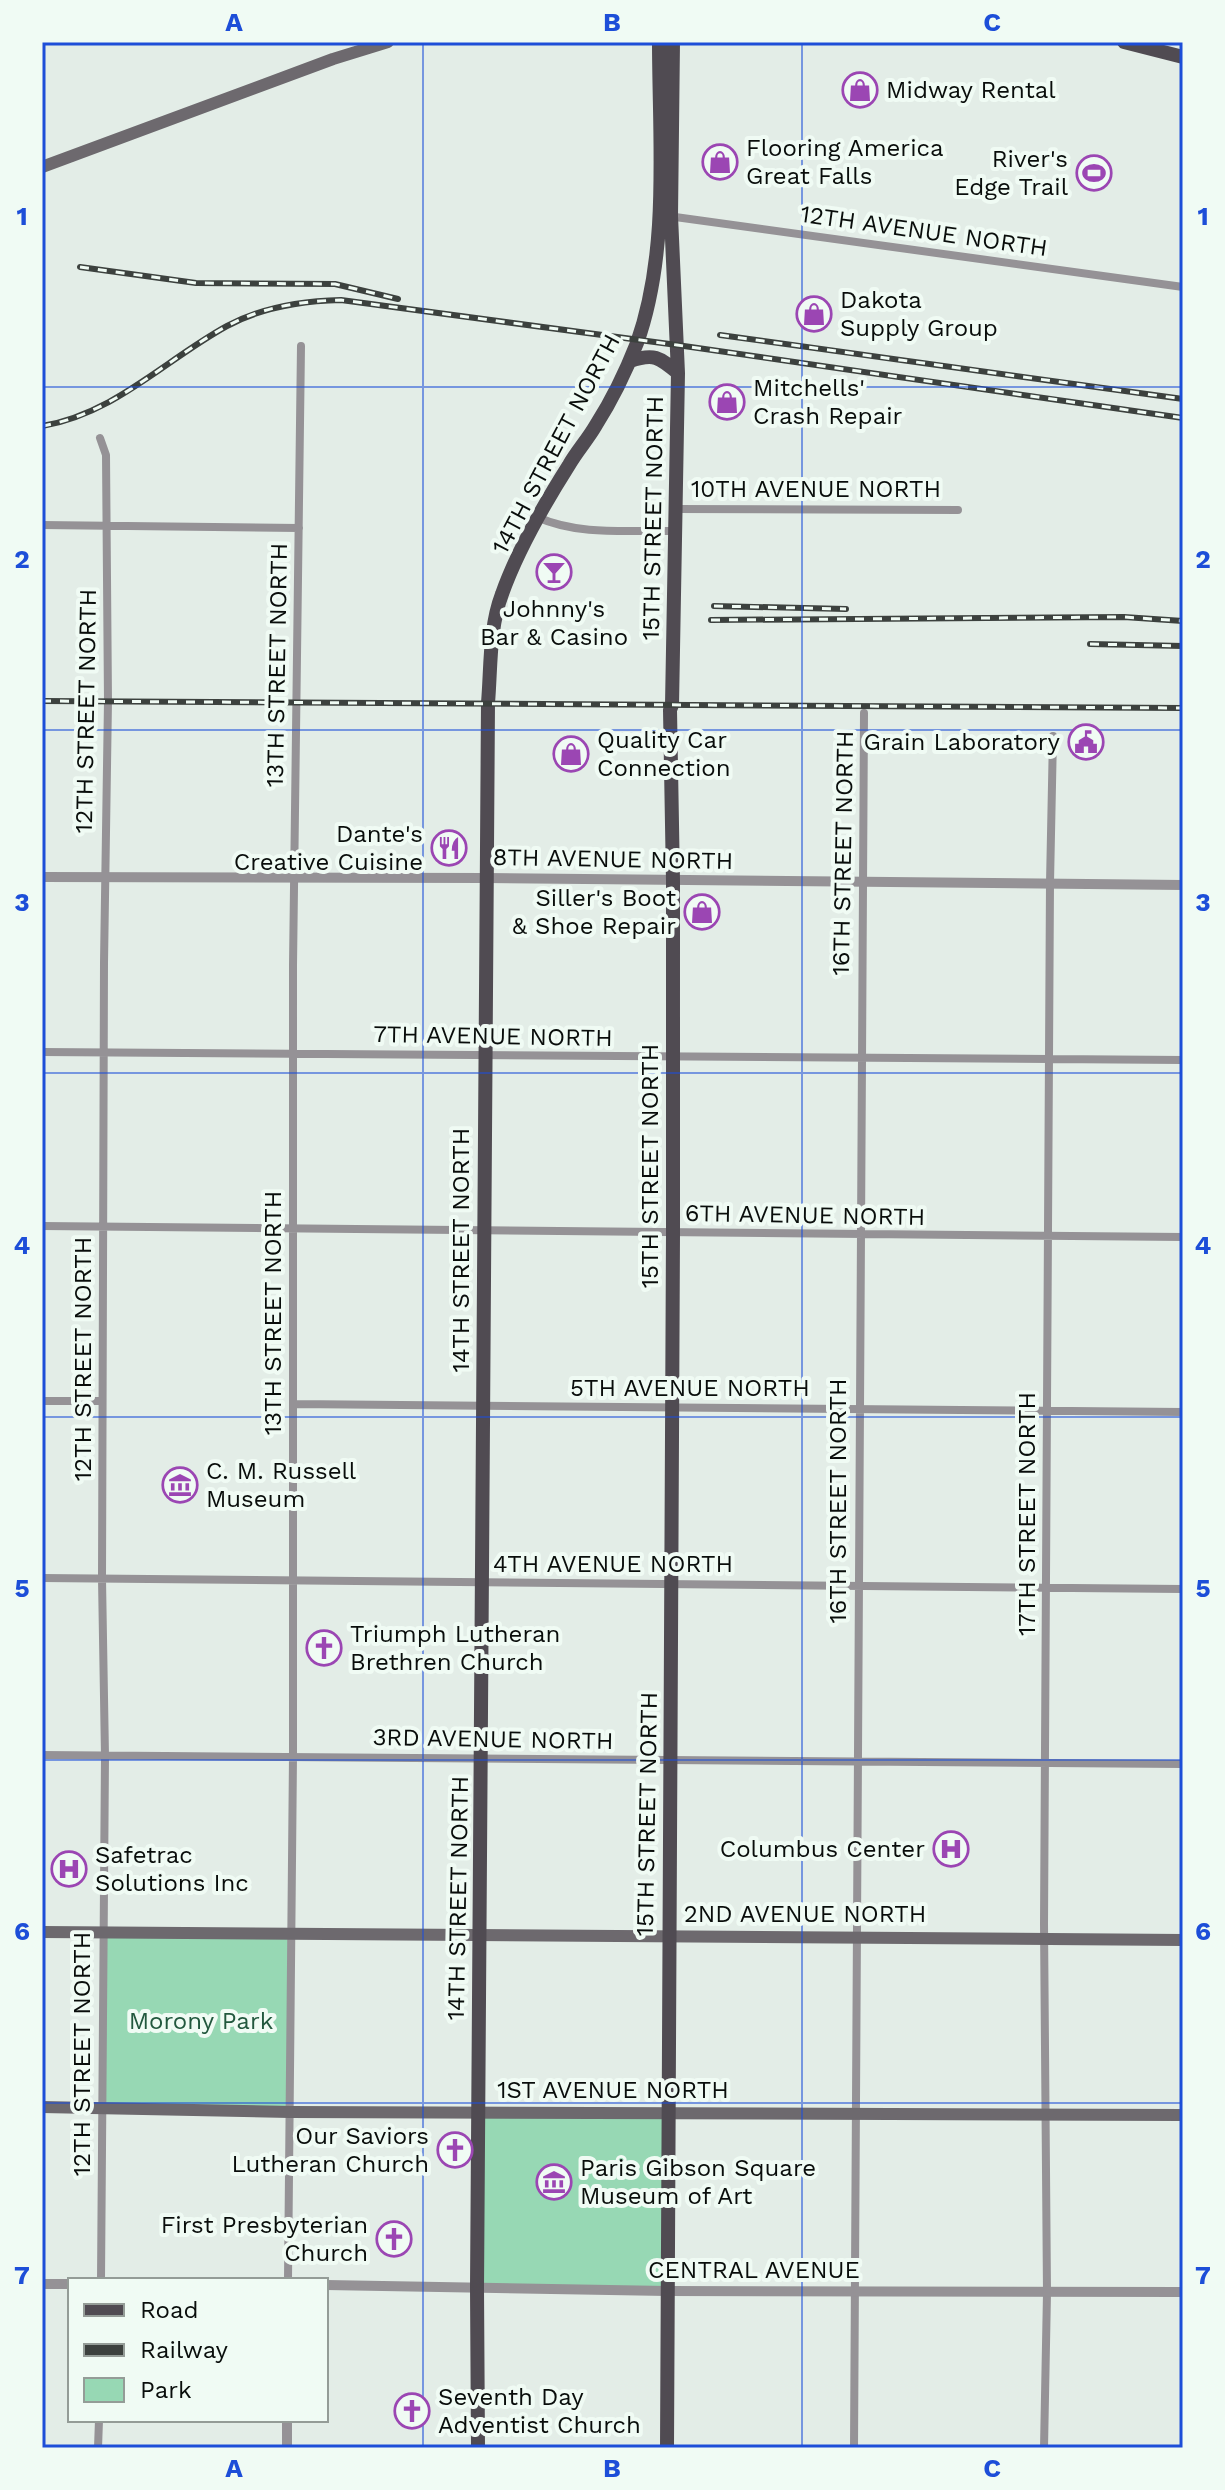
<svg xmlns="http://www.w3.org/2000/svg" width="1225" height="2490" font-family="'Work Sans',sans-serif">
<rect width="100%" height="100%" fill="#e3ede7"/>
<path fill="#97d8b4" d="M 102,1933 L 291,1933 L 290,2112 L 101,2107 Z
M 478,2112 L 667,2112 L 667,2291 L 477,2288 Z"/>
<g fill="none" stroke-linecap="round" stroke-linejoin="round">
<path stroke="#959296" stroke-width="8" d="M 668,216 L 1183,287
M 100,438 L 106,455 L 108,701 L 104,963 L 102,1579 L 105,1756 L 101,2280
M 675,509 L 958,510
M 537,517 C 579,536 629,530 674,531
M 42,525 L 299,528
M 42,1052 L 1183,1060
M 42,1226 L 1183,1237
M 42,1401 L 102,1401
M 293,1404 L 1183,1412
M 42,1578 L 1183,1589
M 42,1755 L 1183,1764
M 288,2280 L 293,1756 L 293,965 L 301,346
M 98,2448 L 99,2420
M 854,2448 L 864,713
M 1044,2448 L 1047,2293 L 1044,1924 L 1050,883 L 1053,736"/>
<path stroke="#959296" stroke-width="10" d="M 42,877 L 486,878 L 1183,885
M 42,2284 L 70,2284
M 326,2285 L 667,2291 L 1183,2292
M 287,2448 L 287,2420"/>
<path stroke="#6d696e" stroke-width="12" d="M 42,167 L 333,59 L 388,42
M 42,1932 L 1183,1940
M 42,2107 L 290,2112 L 1183,2115"/>
<path stroke="#504b52" stroke-width="14" d="M 1124,42 L 1183,57
M 630,361 C 654,353 659,357 678,373
M 478,2448 L 477,2288 L 488,703 C 491,668 489,628 502,594 C 518,549 543,506 569,465 C 577,451 588,439 596,425 C 612,400 626,371 637,343 C 670,250 659,140 659,42
M 667,2448 L 673,1234 L 673,881 L 670,710 L 672,705 L 678,373 L 671,216 L 673,42"/>
<defs>
<path id="rail" d="M 80,267 L 196,283 L 335,284 L 398,299
M 720,335 L 1183,399
M 42,426 C 114,414 165,360 227,326 C 262,307 301,301 341,300 L 677,345 L 1183,418
M 714,606 L 846,609
M 711,620 L 1124,617 L 1183,621
M 1090,644 L 1183,646
M 42,701 L 1183,708"/>
</defs>
<use href="#rail" stroke="#3c413e" stroke-width="6"/>
<use href="#rail" stroke="#f0fbf4" stroke-width="3" stroke-dasharray="9" stroke-linecap="butt"/>
</g>
<path fill="none" stroke="#1d4ed8" stroke-width="2" stroke-opacity="0.55" d="M 423,42 L 423,2448M 802,42 L 802,2448M 42,387 L 1183,387M 42,730 L 1183,730M 42,1073 L 1183,1073M 42,1417 L 1183,1417M 42,1760 L 1183,1760M 42,2103 L 1183,2103"/>
<defs>
<symbol id="shop-ring" viewBox="-11 -11 22 22"><circle r="9.5" fill="#f0fbf4" stroke="#9b46b3" stroke-width="1.5"/><path d="M-5-2.5h2.3a2.7 3.5 0 0 1 5.4 0H5L5.5 6h-11ZM-1.5-2.5h3a1.5 2.3 0 0 0-3 0Z" fill="#9b46b3"/></symbol>
<symbol id="stadium-ring" viewBox="-11 -11 22 22"><circle r="9.5" fill="#f0fbf4" stroke="#9b46b3" stroke-width="1.5"/><path d="M0-5a6.5 5 0 1 0 0 10a6.5 5 0 1 0 0-10ZM-3.5-1.8h7v3.6h-7Z" fill="#9b46b3"/></symbol>
<symbol id="bar-ring" viewBox="-11 -11 22 22"><circle r="9.5" fill="#f0fbf4" stroke="#9b46b3" stroke-width="1.5"/><path d="M-6-5H6L.8 .8V4.5H3.5V6h-7V4.5H-.8V.8Z" fill="#9b46b3"/></symbol>
<symbol id="civic-ring" viewBox="-11 -11 22 22"><circle r="9.5" fill="#f0fbf4" stroke="#9b46b3" stroke-width="1.5"/><path d="M-.6-6.5H3V-4.5H.6V-3L4-1V1h2V6H-6V1h2V-1L-.6-3ZM-1.2 2.5V6h2.4V2.5Z" fill="#9b46b3"/></symbol>
<symbol id="restaurant-ring" viewBox="-11 -11 22 22"><circle r="9.5" fill="#f0fbf4" stroke="#9b46b3" stroke-width="1.5"/><path d="M-5-6h1v4h1v-4h1v4h1v-4h1v5L-1.5 .5V6h-2V.5L-5-1ZM5-6V6H3V1.5H1.5Q1.5-4 5-6Z" fill="#9b46b3"/></symbol>
<symbol id="museum-ring" viewBox="-11 -11 22 22"><circle r="9.5" fill="#f0fbf4" stroke="#9b46b3" stroke-width="1.5"/><path d="M0-6L6-3V-2H-6V-3ZM-5-1h2V3h-2ZM-1-1h2V3h-2ZM3-1h2V3H3ZM-6 4H6V6H-6Z" fill="#9b46b3"/></symbol>
<symbol id="church-ring" viewBox="-11 -11 22 22"><circle r="9.5" fill="#f0fbf4" stroke="#9b46b3" stroke-width="1.5"/><path d="M-1.2-6h2.4v3.5h3.3v2.4h-3.3V6h-2.4V-.1h-3.3v-2.4h3.3Z" fill="#9b46b3"/></symbol>
<symbol id="hospital-ring" viewBox="-11 -11 22 22"><circle r="9.5" fill="#f0fbf4" stroke="#9b46b3" stroke-width="1.5"/><path d="M-5-5h3v3.5h4V-5h3V5h-3V1.5h-4V5h-3Z" fill="#9b46b3"/></symbol>
</defs>
<g fill-rule="evenodd">
<use href="#shop-ring" x="840" y="70" width="40" height="40"/>
<use href="#shop-ring" x="700" y="142" width="40" height="40"/>
<use href="#stadium-ring" x="1074" y="153" width="40" height="40"/>
<use href="#shop-ring" x="794" y="294" width="40" height="40"/>
<use href="#shop-ring" x="707" y="382" width="40" height="40"/>
<use href="#bar-ring" x="534" y="552" width="40" height="40"/>
<use href="#civic-ring" x="1066" y="722" width="40" height="40"/>
<use href="#shop-ring" x="551" y="734" width="40" height="40"/>
<use href="#restaurant-ring" x="429" y="828" width="40" height="40"/>
<use href="#shop-ring" x="682" y="892" width="40" height="40"/>
<use href="#museum-ring" x="160" y="1465" width="40" height="40"/>
<use href="#church-ring" x="304" y="1628" width="40" height="40"/>
<use href="#hospital-ring" x="931" y="1829" width="40" height="40"/>
<use href="#hospital-ring" x="49" y="1849" width="40" height="40"/>
<use href="#church-ring" x="435" y="2130" width="40" height="40"/>
<use href="#museum-ring" x="534" y="2162" width="40" height="40"/>
<use href="#church-ring" x="374" y="2219" width="40" height="40"/>
<use href="#church-ring" x="392" y="2391" width="40" height="40"/>
</g>
<g text-anchor="middle" stroke-width="8" stroke-linejoin="round" paint-order="stroke">
<g font-size="24" fill="#090d0b" stroke="#f0fbf4" text-anchor="start">
<text x="886" y="98">Midway Rental</text>
<text x="746" y="156">Flooring America<tspan x="746" dy="28">Great Falls</tspan></text>
<text x="1068" y="167" text-anchor="end">River's<tspan x="1068" dy="28">Edge Trail</tspan></text>
<text x="840" y="308">Dakota<tspan x="840" dy="28">Supply Group</tspan></text>
<text x="753" y="396">Mitchells'<tspan x="753" dy="28">Crash Repair</tspan></text>
<text x="554" y="617" text-anchor="middle">Johnny's<tspan x="554" dy="28">Bar &amp; Casino</tspan></text>
<text x="597" y="748">Quality Car<tspan x="597" dy="28">Connection</tspan></text>
<text x="1060" y="750" text-anchor="end">Grain Laboratory</text>
<text x="423" y="842" text-anchor="end">Dante's<tspan x="423" dy="28">Creative Cuisine</tspan></text>
<text x="676" y="906" text-anchor="end">Siller's Boot<tspan x="676" dy="28">&amp; Shoe Repair</tspan></text>
<text x="206" y="1479">C. M. Russell<tspan x="206" dy="28">Museum</tspan></text>
<text x="350" y="1642">Triumph Lutheran<tspan x="350" dy="28">Brethren Church</tspan></text>
<text x="925" y="1857" text-anchor="end">Columbus Center</text>
<text x="95" y="1863">Safetrac<tspan x="95" dy="28">Solutions Inc</tspan></text>
<text x="429" y="2144" text-anchor="end">Our Saviors<tspan x="429" dy="28">Lutheran Church</tspan></text>
<text x="580" y="2176">Paris Gibson Square<tspan x="580" dy="28">Museum of Art</tspan></text>
<text x="368" y="2233" text-anchor="end">First Presbyterian<tspan x="368" dy="28">Church</tspan></text>
<text x="438" y="2405">Seventh Day<tspan x="438" dy="28">Adventist Church</tspan></text>
</g>
<g font-size="24" fill="#090d0b" stroke="#f0fbf4">
<text transform="translate(924 231) rotate(8)" y="8">12TH AVENUE NORTH</text>
<text transform="translate(556 444) rotate(-62)" y="8">14TH STREET NORTH</text>
<text x="816" y="497">10TH AVENUE NORTH</text>
<text transform="translate(653 518) rotate(-89)" y="8">15TH STREET NORTH</text>
<text transform="translate(277 665) rotate(-89)" y="8">13TH STREET NORTH</text>
<text transform="translate(86 711) rotate(-89)" y="8">12TH STREET NORTH</text>
<text transform="translate(843 853) rotate(-89)" y="8">16TH STREET NORTH</text>
<text transform="translate(613 859) rotate(1)" y="8">8TH AVENUE NORTH</text>
<text transform="translate(493 1036) rotate(1)" y="8">7TH AVENUE NORTH</text>
<text transform="translate(650 1166) rotate(-90)" y="8">15TH STREET NORTH</text>
<text transform="translate(805 1215) rotate(1)" y="8">6TH AVENUE NORTH</text>
<text transform="translate(461 1250) rotate(-90)" y="8">14TH STREET NORTH</text>
<text transform="translate(273 1313) rotate(-90)" y="8">13TH STREET NORTH</text>
<text transform="translate(83 1359) rotate(-90)" y="8">12TH STREET NORTH</text>
<text x="690" y="1396">5TH AVENUE NORTH</text>
<text transform="translate(838 1501) rotate(-90)" y="8">16TH STREET NORTH</text>
<text transform="translate(1027 1514) rotate(-90)" y="8">17TH STREET NORTH</text>
<text x="613" y="1572">4TH AVENUE NORTH</text>
<text transform="translate(493 1739) rotate(1)" y="8">3RD AVENUE NORTH</text>
<text transform="translate(647 1814) rotate(-89)" y="8">15TH STREET NORTH</text>
<text transform="translate(458 1898) rotate(-89)" y="8">14TH STREET NORTH</text>
<text x="805" y="1922">2ND AVENUE NORTH</text>
<text transform="translate(82 2054) rotate(-90)" y="8">12TH STREET NORTH</text>
<text x="613" y="2098">1ST AVENUE NORTH</text>
<text x="754" y="2278">CENTRAL AVENUE</text>
</g>
<g font-size="24" fill="#22583e" stroke="#f0fbf4">
<text x="201" y="2029">Morony Park</text>
</g>
</g>
<rect width="1225" height="2490" fill="none" stroke="#f0fbf4" stroke-width="88"/>
<rect x="68" y="2278" width="260" height="144" fill="#f0fbf4" stroke="#949c97" stroke-width="2"/>
<rect x="84" y="2304" width="40" height="12" fill="#504b52" stroke="#949c97" stroke-width="2"/>
<text x="140" y="2318" font-size="24" fill="#090d0b">Road</text>
<rect x="84" y="2344" width="40" height="12" fill="#3c413e" stroke="#949c97" stroke-width="2"/>
<text x="140" y="2358" font-size="24" fill="#090d0b">Railway</text>
<rect x="84" y="2378" width="40" height="24" fill="#97d8b4" stroke="#949c97" stroke-width="2"/>
<text x="140" y="2398" font-size="24" fill="#090d0b">Park</text>
<rect x="44" y="44" width="1137" height="2402" fill="none" stroke="#1d4ed8" stroke-width="3"/>
<g font-size="26" text-anchor="middle" font-weight="bold" fill="#1d4ed8">
<text x="234" y="31">A</text>
<text x="612" y="31">B</text>
<text x="992" y="31">C</text>
<text x="22" y="225">1</text>
<text x="1203" y="225">1</text>
<text x="22" y="568">2</text>
<text x="1203" y="568">2</text>
<text x="22" y="911">3</text>
<text x="1203" y="911">3</text>
<text x="22" y="1254">4</text>
<text x="1203" y="1254">4</text>
<text x="22" y="1597">5</text>
<text x="1203" y="1597">5</text>
<text x="22" y="1940">6</text>
<text x="1203" y="1940">6</text>
<text x="22" y="2284">7</text>
<text x="1203" y="2284">7</text>
<text x="234" y="2477">A</text>
<text x="612" y="2477">B</text>
<text x="992" y="2477">C</text>
</g>
</svg>
